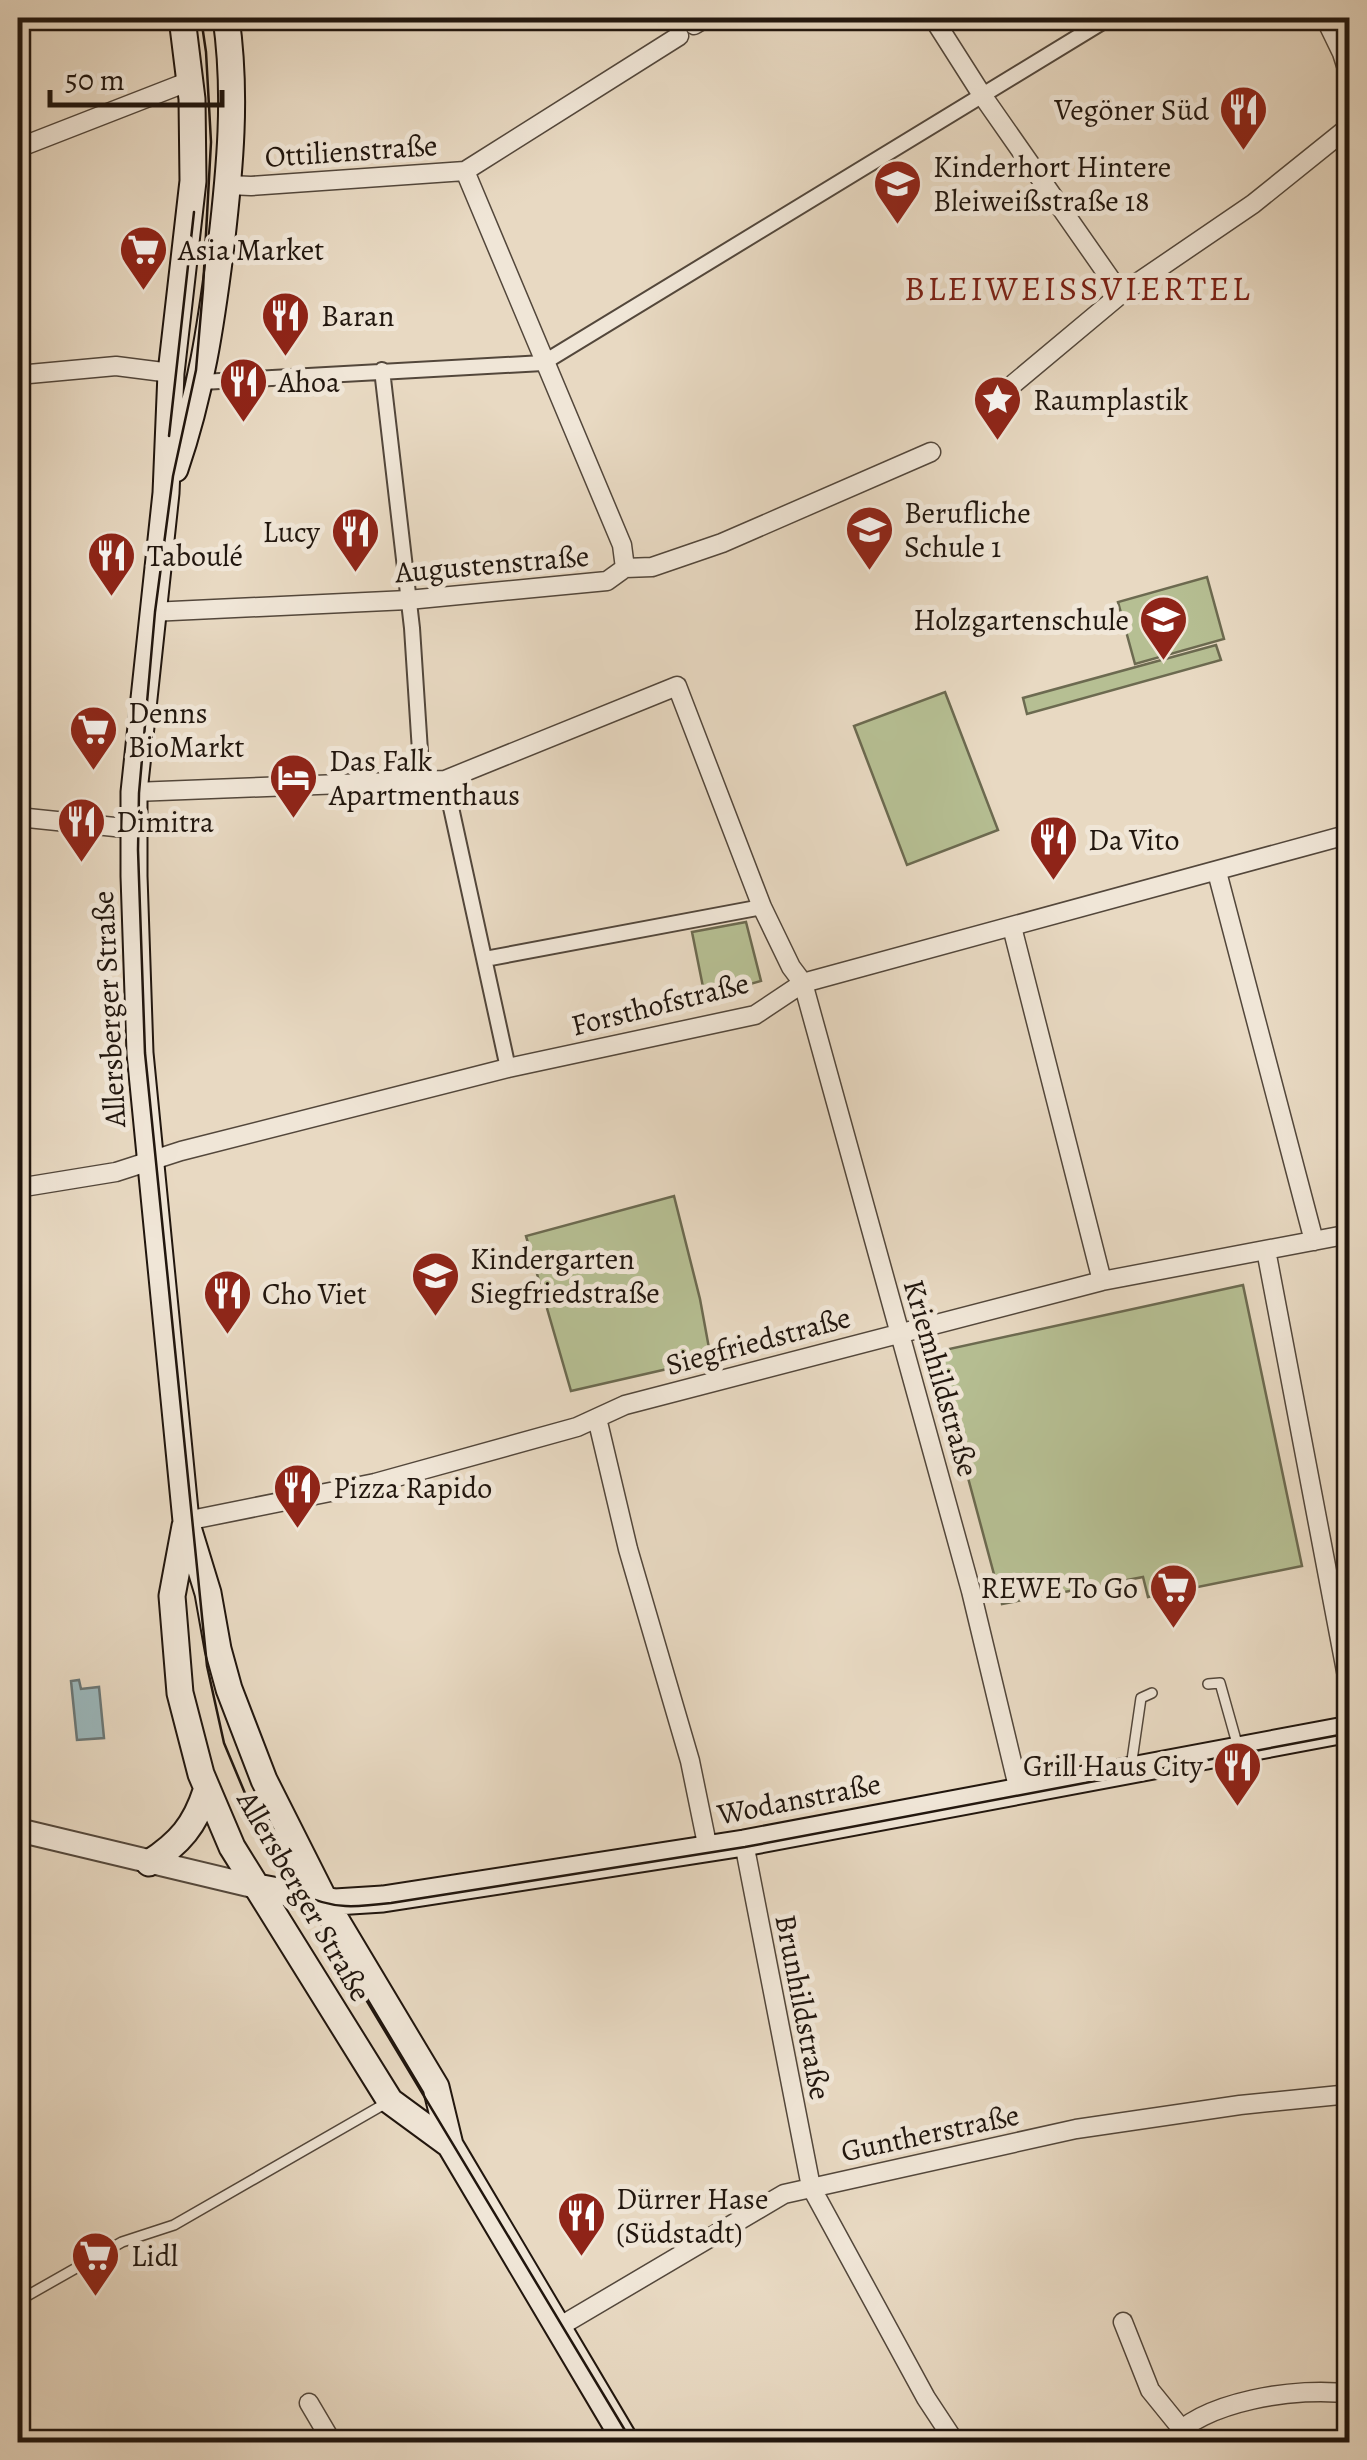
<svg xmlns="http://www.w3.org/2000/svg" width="1367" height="2460" font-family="Alegreya,serif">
<rect width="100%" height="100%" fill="#e8d9c2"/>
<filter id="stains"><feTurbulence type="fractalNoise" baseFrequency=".002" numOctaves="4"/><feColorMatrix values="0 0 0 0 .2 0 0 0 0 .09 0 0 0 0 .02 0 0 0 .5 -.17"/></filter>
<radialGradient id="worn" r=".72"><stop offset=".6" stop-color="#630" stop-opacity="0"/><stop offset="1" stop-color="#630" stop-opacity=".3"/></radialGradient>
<path fill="#b6bf93" stroke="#6c6a50" stroke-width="2.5" d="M 1207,577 L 1224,639 L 1135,664 L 1118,602 Z
M 1216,645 L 1221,660 L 1027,714 L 1023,698 Z
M 945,692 L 998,830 L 907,865 L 854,726 Z
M 746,922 L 761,981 L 705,997 L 692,932 Z
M 674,1196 L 700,1299 L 711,1359 L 571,1391 L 526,1236 Z
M 1243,1285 L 1302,1566 L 1148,1597 L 1143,1577 L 1002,1604 L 939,1370 L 949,1349 Z"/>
<path fill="#9bb8bd" stroke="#6a7777" stroke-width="2.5" d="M 79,1680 L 81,1689 L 99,1687 L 104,1738 L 77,1740 L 71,1681 Z"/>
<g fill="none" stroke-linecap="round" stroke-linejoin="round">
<defs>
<path id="service" d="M 1208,1684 L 1220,1683 L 1238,1747
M 1131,1767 L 1141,1698 L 1152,1693
M 18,2301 L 122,2242 L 174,2225 L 388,2102"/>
<path id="pedestrian" d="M 382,370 L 412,628 L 422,782
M 202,382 L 543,363 L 1109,18
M 445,780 L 508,1068
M 485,959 L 762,907"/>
<path id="minor" d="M 933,18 L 982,95 L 1121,294
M 1325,18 L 1342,53 L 1350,78
M 694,25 L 706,18
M 18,148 L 190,81
M 465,171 L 622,545 L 625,568
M 228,185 L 251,186 L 465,171 L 679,36
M 18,375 L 116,366 L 171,373
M 987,406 L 1121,294 L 1253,204 L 1345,130 L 1350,122
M 151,612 L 408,600 L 607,581 L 625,568 L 652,567 L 722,543 L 931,452
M 134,792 L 445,780 L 677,686 L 762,907 L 791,967 L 803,983 L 971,1591 L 1019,1791
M 18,817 L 134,829
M 1217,872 L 1314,1241
M 1012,927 L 1102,1281
M 18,1188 L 116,1172 L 181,1151 L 508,1068 L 755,1015 L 803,983 L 1350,834
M 1266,1250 L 1350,1692
M 597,1418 L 628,1549 L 690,1761 L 708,1849
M 186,1521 L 375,1483 L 577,1427 L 625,1405 L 1102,1281 L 1350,1234
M 744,1843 L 811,2187 L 926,2398 L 955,2442
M 1123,2322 L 1150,2390 L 1180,2427
M 557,2328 L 784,2194 L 1076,2129 L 1240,2105 L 1350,2094
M 309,2403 L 332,2442
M 1169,2442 C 1200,2401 1300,2386 1350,2394"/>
<path id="tertiary" d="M 18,1830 L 257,1887"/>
<path id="secondary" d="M 182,18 L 192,99 L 193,181 L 171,373 L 166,493 L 134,792 L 134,876 L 140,1053 L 186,1521 L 208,1593 L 218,1649 L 229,1689 L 264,1780 L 327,1905 L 436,2087 L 450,2145 L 626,2442
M 175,469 C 201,393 211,326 221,246 C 230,169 237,94 226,18
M 185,1526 L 172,1596 L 180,1693 L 201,1774 L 232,1847 L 390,2101 L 450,2145
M 149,1863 C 180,1843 195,1825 206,1791
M 257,1887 L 335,1902 L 383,1899 L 744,1843 L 1350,1729"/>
</defs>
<use href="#service" stroke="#53473b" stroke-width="12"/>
<use href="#pedestrian" stroke="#53473b" stroke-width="18"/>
<use href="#minor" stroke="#53473b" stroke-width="21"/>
<use href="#tertiary" stroke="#53473b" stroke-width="26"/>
<use href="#secondary" stroke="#21160e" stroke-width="29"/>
<use href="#service" stroke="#f0e6d7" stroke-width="9"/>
<use href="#pedestrian" stroke="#f0e6d7" stroke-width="14"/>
<use href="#minor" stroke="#f0e6d7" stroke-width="18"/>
<use href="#tertiary" stroke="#f0e6d7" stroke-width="22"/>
<use href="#secondary" stroke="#f0e6d7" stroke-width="25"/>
<path stroke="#21160e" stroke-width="2.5" d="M 201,18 L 206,52 L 211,142 L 203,289 L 196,370 L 173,476 L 155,612 L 139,793 L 138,850 L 145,1053 L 207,1666 L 224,1743 L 252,1810 L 632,2442
M 169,436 L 194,212
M 302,1894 C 332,1910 358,1907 391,1903 L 745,1847 L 1350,1733"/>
</g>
<defs>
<symbol id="restaurant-pin" viewBox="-11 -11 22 30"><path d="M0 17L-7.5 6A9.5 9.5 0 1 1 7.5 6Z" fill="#8f2418" stroke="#f0e6d7"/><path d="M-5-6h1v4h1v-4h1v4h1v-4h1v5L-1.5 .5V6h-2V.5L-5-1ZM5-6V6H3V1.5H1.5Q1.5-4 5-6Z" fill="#fff"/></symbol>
<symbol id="school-pin" viewBox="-11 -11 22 30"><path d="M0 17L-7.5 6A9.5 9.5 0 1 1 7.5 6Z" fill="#8f2418" stroke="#f0e6d7"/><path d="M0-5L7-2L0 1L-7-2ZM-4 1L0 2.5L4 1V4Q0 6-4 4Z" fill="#fff"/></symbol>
<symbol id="supermarket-pin" viewBox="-11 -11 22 30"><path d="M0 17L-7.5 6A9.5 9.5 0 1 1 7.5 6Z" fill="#8f2418" stroke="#f0e6d7"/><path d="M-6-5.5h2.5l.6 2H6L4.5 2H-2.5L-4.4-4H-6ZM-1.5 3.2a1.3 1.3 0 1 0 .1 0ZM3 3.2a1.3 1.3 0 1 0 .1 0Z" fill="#fff"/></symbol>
<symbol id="sight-pin" viewBox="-11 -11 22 30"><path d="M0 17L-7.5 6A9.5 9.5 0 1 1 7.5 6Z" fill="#8f2418" stroke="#f0e6d7"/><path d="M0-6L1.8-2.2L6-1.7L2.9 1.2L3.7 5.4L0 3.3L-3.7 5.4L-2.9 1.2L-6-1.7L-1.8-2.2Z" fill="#fff"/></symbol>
<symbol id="hotel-pin" viewBox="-11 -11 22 30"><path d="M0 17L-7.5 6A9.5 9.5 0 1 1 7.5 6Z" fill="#8f2418" stroke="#f0e6d7"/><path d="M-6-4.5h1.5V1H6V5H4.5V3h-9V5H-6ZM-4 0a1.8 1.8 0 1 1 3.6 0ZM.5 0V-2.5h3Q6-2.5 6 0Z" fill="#fff"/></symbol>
</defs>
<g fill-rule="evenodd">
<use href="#restaurant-pin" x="1216" y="82" width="55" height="75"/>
<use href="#school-pin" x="870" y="156" width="55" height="75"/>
<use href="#supermarket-pin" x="116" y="222" width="55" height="75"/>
<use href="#restaurant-pin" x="258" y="288" width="55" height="75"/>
<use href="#restaurant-pin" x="216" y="354" width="55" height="75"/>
<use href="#sight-pin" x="970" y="372" width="55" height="75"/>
<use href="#school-pin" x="842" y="502" width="55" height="75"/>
<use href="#restaurant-pin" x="328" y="504" width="55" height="75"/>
<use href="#restaurant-pin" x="84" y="528" width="55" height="75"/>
<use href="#school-pin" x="1136" y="592" width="55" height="75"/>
<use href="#supermarket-pin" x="66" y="702" width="55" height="75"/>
<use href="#hotel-pin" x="266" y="750" width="55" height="75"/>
<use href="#restaurant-pin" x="54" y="794" width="55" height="75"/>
<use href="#restaurant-pin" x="1026" y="812" width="55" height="75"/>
<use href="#school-pin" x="408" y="1248" width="55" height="75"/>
<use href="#restaurant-pin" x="200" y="1266" width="55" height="75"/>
<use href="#restaurant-pin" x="270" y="1460" width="55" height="75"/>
<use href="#supermarket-pin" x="1146" y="1560" width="55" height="75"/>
<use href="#restaurant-pin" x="1210" y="1738" width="55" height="75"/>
<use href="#restaurant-pin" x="554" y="2188" width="55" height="75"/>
<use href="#supermarket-pin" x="68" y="2228" width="55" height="75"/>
</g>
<g text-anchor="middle" stroke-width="10" stroke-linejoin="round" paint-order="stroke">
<g font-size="30" fill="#21160e" stroke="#f0e6d7" text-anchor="start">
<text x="1209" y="120" text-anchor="end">Vegöner Süd</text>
<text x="933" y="177">Kinderhort Hintere<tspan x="933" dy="34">Bleiweißstraße 18</tspan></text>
<text x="178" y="260">Asia Market</text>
<text x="321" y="326">Baran</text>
<text x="278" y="392">Ahoa</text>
<text x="1033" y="410">Raumplastik</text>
<text x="904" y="523">Berufliche<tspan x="904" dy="34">Schule 1</tspan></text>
<text x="320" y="542" text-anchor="end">Lucy</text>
<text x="147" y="566">Taboulé</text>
<text x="1129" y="630" text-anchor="end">Holzgartenschule</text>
<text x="128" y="723">Denns<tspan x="128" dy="34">BioMarkt</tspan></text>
<text x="329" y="771">Das Falk<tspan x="329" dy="34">Apartmenthaus</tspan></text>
<text x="116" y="832">Dimitra</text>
<text x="1088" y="850">Da Vito</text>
<text x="470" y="1269">Kindergarten<tspan x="470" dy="34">Siegfriedstraße</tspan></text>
<text x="262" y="1304">Cho Viet</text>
<text x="333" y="1498">Pizza Rapido</text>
<text x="1138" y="1598" text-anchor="end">REWE To Go</text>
<text x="1203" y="1776" text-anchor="end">Grill Haus City</text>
<text x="616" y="2209">Dürrer Hase<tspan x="616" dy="34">(Südstadt)</tspan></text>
<text x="131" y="2266">Lidl</text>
</g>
<g font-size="30" fill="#21160e" stroke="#f0e6d7">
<text transform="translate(351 151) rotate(-4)" y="10">Ottilienstraße</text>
<text transform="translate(492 564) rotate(-5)" y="10">Augustenstraße</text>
<text transform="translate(660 1004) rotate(-14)" y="10">Forsthofstraße</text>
<text transform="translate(109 1009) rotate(-93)" y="10">Allersberger Straße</text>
<text transform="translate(758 1341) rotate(-15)" y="10">Siegfriedstraße</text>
<text transform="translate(941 1378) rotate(74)" y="10">Kriemhildstraße</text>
<text transform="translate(799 1799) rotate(-11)" y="10">Wodanstraße</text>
<text transform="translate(304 1896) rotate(60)" y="10">Allersberger Straße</text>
<text transform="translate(803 2007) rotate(79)" y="10">Brunhildstraße</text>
<text transform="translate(930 2133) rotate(-12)" y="10">Guntherstraße</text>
</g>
<g font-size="35" letter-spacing="2.5" fill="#7a1f14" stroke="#f0e6d7">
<text x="1078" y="300">BLEIWEISSVIERTEL</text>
</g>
</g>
<rect width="1367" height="2460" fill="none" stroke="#e8d9c2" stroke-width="60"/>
<rect x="20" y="20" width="1327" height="2420" fill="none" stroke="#21160e" stroke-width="5"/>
<rect x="30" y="30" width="1307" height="2400" fill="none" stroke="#21160e" stroke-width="2.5"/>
<path d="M50 90v15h172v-15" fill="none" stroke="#21160e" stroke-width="5"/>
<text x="65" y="90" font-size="30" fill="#21160e" stroke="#f0e6d7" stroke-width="8" paint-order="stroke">50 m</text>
<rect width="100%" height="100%" filter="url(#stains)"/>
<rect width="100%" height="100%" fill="url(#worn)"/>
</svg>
